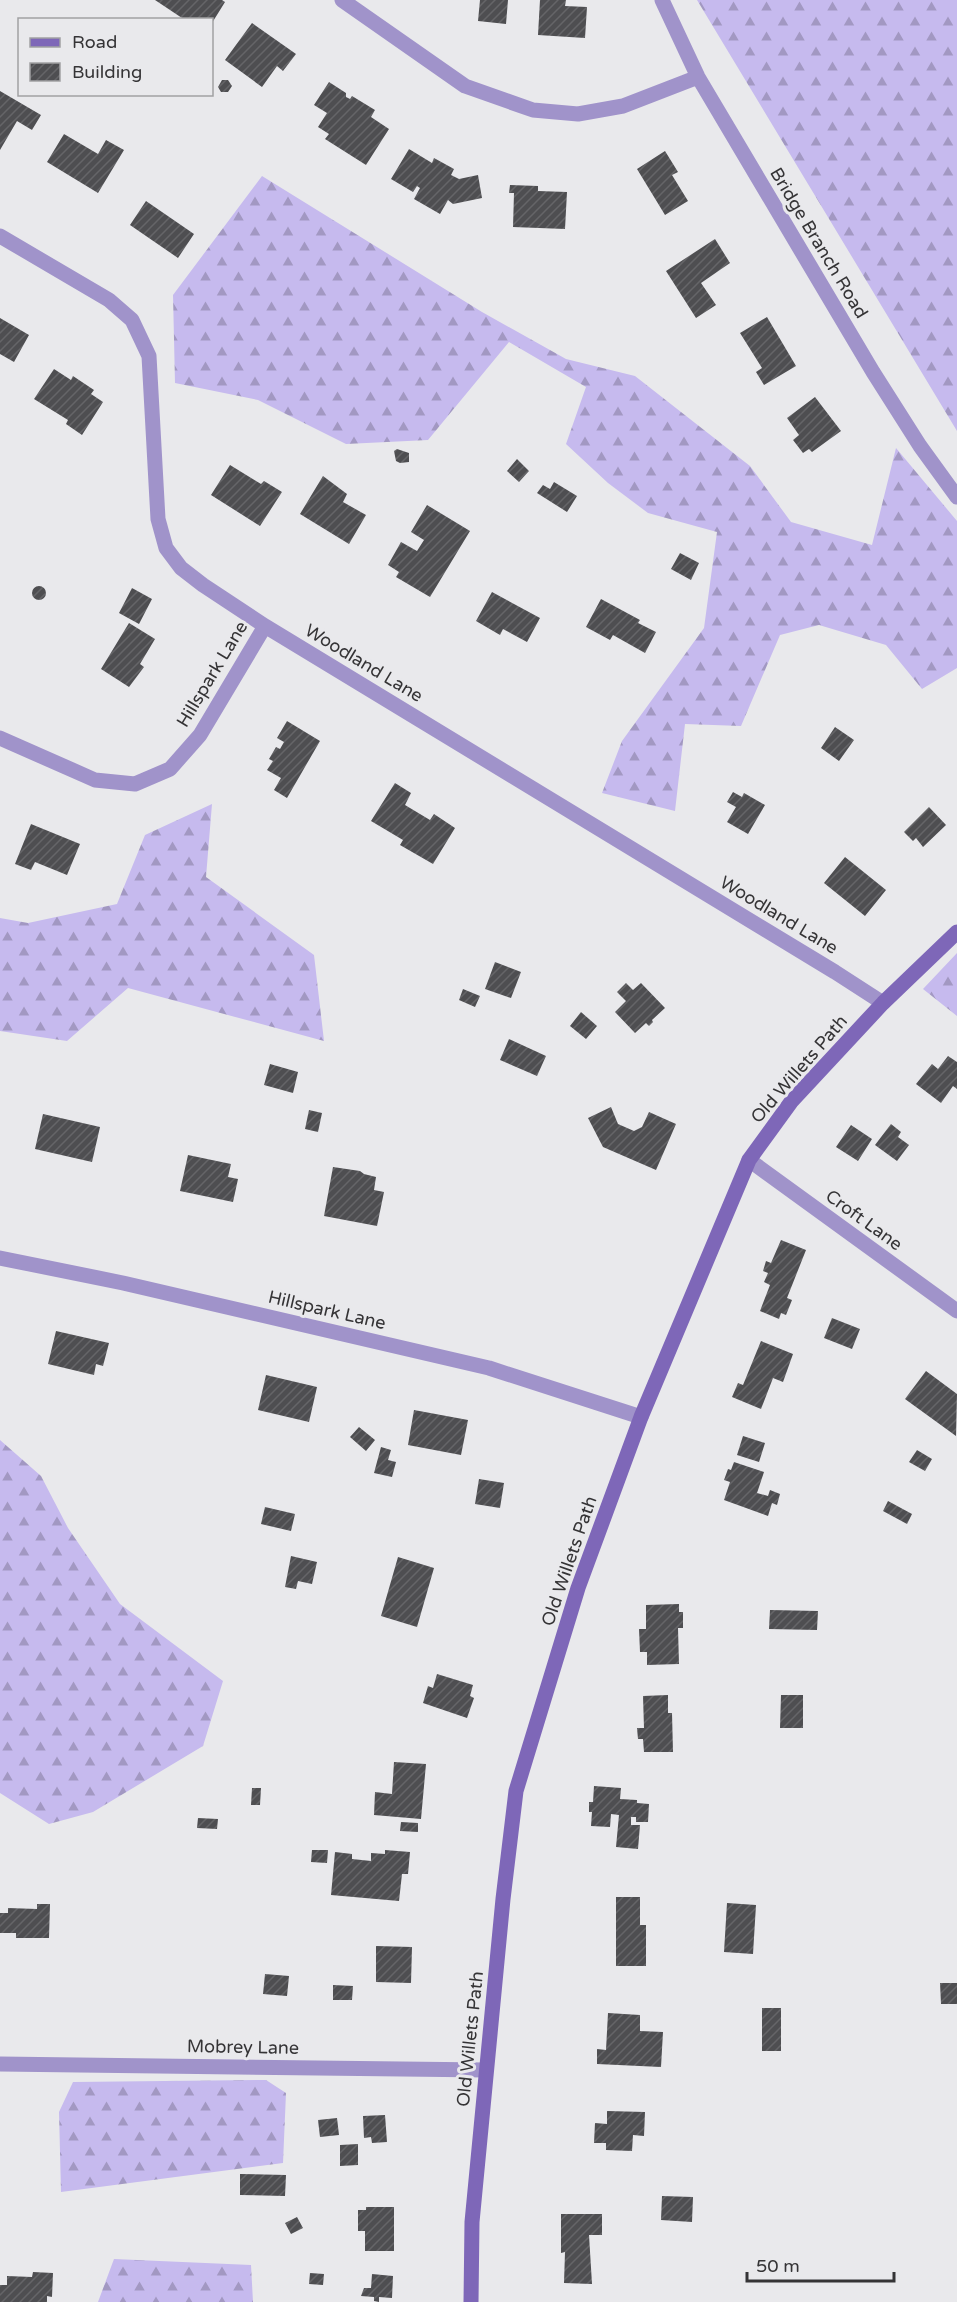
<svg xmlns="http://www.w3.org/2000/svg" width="957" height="2302" font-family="'Varela Round',sans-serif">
<defs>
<pattern id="forest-firs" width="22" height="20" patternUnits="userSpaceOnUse" patternTransform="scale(1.5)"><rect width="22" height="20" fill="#c6baee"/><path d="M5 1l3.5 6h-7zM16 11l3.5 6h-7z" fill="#a298c2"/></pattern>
<pattern id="building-hatch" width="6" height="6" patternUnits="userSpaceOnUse" patternTransform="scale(1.5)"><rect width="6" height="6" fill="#4e4e51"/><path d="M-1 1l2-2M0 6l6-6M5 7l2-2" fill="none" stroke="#656568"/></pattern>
</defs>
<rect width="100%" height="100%" fill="#e9e9ec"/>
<path fill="url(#forest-firs)" d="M 697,0 L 957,0 L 957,431 Z
M 262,176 L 482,312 L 566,359 L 635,376 L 750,466 L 791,522 L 872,545 L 896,448 L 957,521 L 957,668 L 922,689 L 886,645 L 819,625 L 780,635 L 741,726 L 685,724 L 675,811 L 602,793 L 622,741 L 704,628 L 717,532 L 648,513 L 608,483 L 566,444 L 586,387 L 509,342 L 428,440 L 346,444 L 258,400 L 175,383 L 173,295 Z
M 212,804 L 206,877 L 314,955 L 324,1041 L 128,988 L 67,1041 L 0,1031 L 0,918 L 28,923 L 117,904 L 145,835 Z
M 957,953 L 957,1016 L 923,989 Z
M 0,1440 L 41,1476 L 68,1528 L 120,1604 L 223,1681 L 203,1746 L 93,1812 L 49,1824 L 0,1793 Z
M 266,2080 L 286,2093 L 283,2163 L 61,2192 L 59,2112 L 73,2082 Z
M 114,2259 L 251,2265 L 253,2302 L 98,2302 Z"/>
<path fill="url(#building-hatch)" d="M 155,0 L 222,0 L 225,2 L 212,23 L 212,20 L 185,20 Z
M 480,0 L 508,0 L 506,24 L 478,21 Z
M 540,0 L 566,0 L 565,6 L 587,7 L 585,38 L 538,35 Z
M 252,23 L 296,54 L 283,71 L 277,66 L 262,87 L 225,60 Z
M 222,80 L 228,80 L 232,86 L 228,92 L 221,92 L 218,87 Z
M 329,82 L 346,93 L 346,97 L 350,99 L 352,96 L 375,110 L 371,117 L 389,129 L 366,165 L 325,139 L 329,134 L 318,127 L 327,113 L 314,105 Z
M 0,91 L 41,115 L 32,130 L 17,121 L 0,150 Z
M 64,134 L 98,154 L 106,140 L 124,150 L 98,193 L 47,162 Z
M 409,149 L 432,163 L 434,158 L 454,169 L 451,175 L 459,179 L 478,175 L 482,198 L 453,204 L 448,200 L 440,214 L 414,199 L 420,188 L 417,186 L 413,192 L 391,179 Z
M 665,151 L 678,172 L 672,175 L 688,201 L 665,215 L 637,169 Z
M 510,185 L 538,186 L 538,191 L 567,192 L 565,229 L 513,227 L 514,193 L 509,193 Z
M 146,201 L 194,234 L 178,258 L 130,225 Z
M 715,239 L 730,263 L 701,283 L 716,305 L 696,318 L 666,271 Z
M 767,317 L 796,366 L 764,385 L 756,372 L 762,368 L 740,333 Z
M 0,318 L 29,335 L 14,362 L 0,354 Z
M 54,369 L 71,380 L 73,376 L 94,390 L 91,394 L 103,402 L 82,435 L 66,424 L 68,420 L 34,399 Z
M 815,397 L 841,431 L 812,452 L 809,449 L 803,453 L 793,440 L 799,435 L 787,418 Z
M 397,449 L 409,453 L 409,462 L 400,463 L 396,461 L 394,451 Z
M 517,459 L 529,471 L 519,482 L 507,471 Z
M 230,465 L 261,484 L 264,481 L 282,492 L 260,526 L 211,495 Z
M 323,476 L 347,494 L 343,502 L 366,515 L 349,544 L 300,514 Z
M 554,482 L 577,496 L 567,512 L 537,493 L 543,485 L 550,489 Z
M 427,505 L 470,531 L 430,597 L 396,577 L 399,572 L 388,565 L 401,542 L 417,551 L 424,540 L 411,532 Z
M 680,553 L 699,563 L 691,580 L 671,569 Z
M32 593a7 7 0 1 1 14 0a7 7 0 1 1-14 0Z
M 132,588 L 152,599 L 139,624 L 119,613 Z
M 492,592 L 540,618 L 527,642 L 503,629 L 500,635 L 476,621 Z
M 601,599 L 640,620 L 638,623 L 656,632 L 645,653 L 613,635 L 610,640 L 586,627 Z
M 129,623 L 155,639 L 140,664 L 144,667 L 129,687 L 101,669 Z
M 287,721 L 320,741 L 287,798 L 274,790 L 281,778 L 267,770 L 273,761 L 269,759 L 276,747 L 280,749 L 284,742 L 277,738 Z
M 835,727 L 854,740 L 839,761 L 821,748 Z
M 395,783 L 411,793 L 405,805 L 430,820 L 434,814 L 455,828 L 433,864 L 400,845 L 403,840 L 371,821 Z
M 733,792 L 742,797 L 744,793 L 765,805 L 748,834 L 727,822 L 736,807 L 727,802 Z
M 929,807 L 946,825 L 923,847 L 916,838 L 913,841 L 904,832 Z
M 31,824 L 80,844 L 67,875 L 35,862 L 31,870 L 15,864 Z
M 845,857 L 886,890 L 865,916 L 824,883 Z
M 495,962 L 521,972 L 511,998 L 485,989 Z
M 626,983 L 633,990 L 641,983 L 665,1008 L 652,1020 L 653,1022 L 649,1026 L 646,1023 L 635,1033 L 615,1012 L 626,1001 L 617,992 Z
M 463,989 L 480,996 L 475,1007 L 459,1000 Z
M 581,1012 L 597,1026 L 586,1039 L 570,1026 Z
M 509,1039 L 546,1056 L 537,1076 L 500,1060 Z
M 948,1056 L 957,1062 L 957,1089 L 953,1086 L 941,1103 L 916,1084 L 932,1064 L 938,1069 Z
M 270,1064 L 298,1072 L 293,1093 L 264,1085 Z
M 611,1107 L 618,1124 L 634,1131 L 642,1127 L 649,1112 L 676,1124 L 656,1170 L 603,1147 L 588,1118 Z
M 309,1110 L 322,1113 L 318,1132 L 305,1129 Z
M 43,1114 L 100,1127 L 92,1162 L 35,1149 Z
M 891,1124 L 901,1132 L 898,1137 L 909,1145 L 897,1161 L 875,1145 Z
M 851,1125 L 872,1139 L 858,1161 L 836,1147 Z
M 188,1155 L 231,1164 L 228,1177 L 238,1179 L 233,1202 L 180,1191 Z
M 333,1167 L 360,1171 L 364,1174 L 376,1177 L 374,1190 L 384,1192 L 377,1226 L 324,1216 Z
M 781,1240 L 806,1250 L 787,1298 L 792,1300 L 786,1315 L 781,1313 L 779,1319 L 760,1311 L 770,1285 L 764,1282 L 768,1273 L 763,1271 L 766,1261 L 771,1263 Z
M 832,1318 L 860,1329 L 852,1349 L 824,1338 Z
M 56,1331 L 109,1343 L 103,1366 L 96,1364 L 94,1375 L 48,1364 Z
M 761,1341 L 793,1354 L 783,1382 L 773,1378 L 761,1409 L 732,1397 L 738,1383 L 743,1385 Z
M 926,1371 L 957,1394 L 956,1436 L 905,1399 Z
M 266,1375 L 317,1387 L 309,1422 L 258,1410 Z
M 414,1410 L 468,1420 L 461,1455 L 408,1445 Z
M 359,1427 L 375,1440 L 366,1451 L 350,1437 Z
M 743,1436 L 765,1443 L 759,1462 L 737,1455 Z
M 381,1447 L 391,1450 L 388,1460 L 396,1462 L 392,1477 L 374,1473 Z
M 917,1450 L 932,1459 L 925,1471 L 909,1462 Z
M 734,1462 L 764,1472 L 757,1493 L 768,1496 L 770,1490 L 780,1494 L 777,1505 L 772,1503 L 768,1516 L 724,1500 L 730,1482 L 724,1480 L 728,1469 L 731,1470 Z
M 479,1479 L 504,1483 L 500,1508 L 475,1504 Z
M 888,1501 L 912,1514 L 907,1524 L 883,1511 Z
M 265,1507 L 295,1514 L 291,1531 L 261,1524 Z
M 291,1556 L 317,1562 L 312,1584 L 298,1581 L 296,1589 L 285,1587 Z
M 398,1557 L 434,1568 L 417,1627 L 381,1616 Z
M 679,1604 L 679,1612 L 683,1612 L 683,1628 L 678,1628 L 679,1664 L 647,1665 L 647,1652 L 640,1652 L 639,1629 L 646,1629 L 646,1605 Z
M 770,1610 L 818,1611 L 817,1630 L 769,1629 Z
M 437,1674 L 473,1685 L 470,1696 L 474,1698 L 467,1718 L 423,1703 L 428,1686 L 433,1688 Z
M 668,1695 L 668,1713 L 672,1713 L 673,1752 L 644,1752 L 643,1739 L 638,1739 L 637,1728 L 644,1728 L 643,1696 Z
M 781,1695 L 803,1695 L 803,1728 L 780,1728 Z
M 394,1762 L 426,1764 L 421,1819 L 374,1815 L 375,1792 L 392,1794 Z
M 594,1786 L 621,1788 L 620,1799 L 637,1800 L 637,1803 L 649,1804 L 648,1822 L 636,1822 L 636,1817 L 631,1817 L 631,1825 L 640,1825 L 638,1849 L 616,1847 L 619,1815 L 611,1814 L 610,1827 L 591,1826 L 592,1812 L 589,1812 L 589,1802 L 593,1802 Z
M 252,1788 L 261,1788 L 260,1805 L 251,1805 Z
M 198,1818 L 218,1819 L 217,1829 L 197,1828 Z
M 401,1822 L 418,1823 L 418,1832 L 400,1831 Z
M 312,1850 L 328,1850 L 327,1863 L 311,1862 Z
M 385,1850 L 410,1852 L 408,1874 L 402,1874 L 399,1901 L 331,1895 L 335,1852 L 352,1854 L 352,1859 L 371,1861 L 371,1853 L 385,1854 Z
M 616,1897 L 640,1897 L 640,1925 L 646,1925 L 646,1966 L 616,1966 Z
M 727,1903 L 756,1905 L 753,1954 L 724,1952 Z
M 37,1904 L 50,1904 L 49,1938 L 16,1938 L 16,1933 L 0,1933 L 0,1913 L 8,1913 L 8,1908 L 37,1909 Z
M 376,1946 L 412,1947 L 411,1983 L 376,1982 Z
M 265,1974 L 289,1976 L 287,1996 L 263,1994 Z
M 940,1983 L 957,1983 L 957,2004 L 941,2004 Z
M 333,1985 L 353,1986 L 352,2000 L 333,2000 Z
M 762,2008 L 781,2008 L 781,2051 L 762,2051 Z
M 608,2013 L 640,2015 L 640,2031 L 663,2032 L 661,2067 L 597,2064 L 597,2049 L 606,2050 Z
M 607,2111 L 645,2112 L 644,2136 L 633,2135 L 632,2151 L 606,2150 L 606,2143 L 594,2143 L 595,2123 L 607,2124 Z
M 385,2115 L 387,2142 L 372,2143 L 371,2137 L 364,2138 L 363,2116 Z
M 337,2118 L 339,2135 L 320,2137 L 318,2120 Z
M 358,2144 L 358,2165 L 340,2166 L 340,2145 Z
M 240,2174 L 286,2175 L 285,2196 L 240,2195 Z
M 662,2196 L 693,2197 L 692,2222 L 661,2220 Z
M 366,2207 L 394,2207 L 394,2251 L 365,2251 L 365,2231 L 358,2231 L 358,2210 L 366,2210 Z
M 561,2214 L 602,2214 L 602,2235 L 589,2235 L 592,2284 L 564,2283 L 565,2252 L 561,2253 Z
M 297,2217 L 303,2228 L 291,2234 L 285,2223 Z
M 33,2272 L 53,2273 L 52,2297 L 47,2296 L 47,2302 L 0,2302 L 0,2285 L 7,2285 L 7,2276 L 32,2277 Z
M 310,2273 L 324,2274 L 323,2285 L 309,2284 Z
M 372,2274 L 393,2276 L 392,2298 L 379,2297 L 379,2302 L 374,2301 L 374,2297 L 361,2296 L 364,2288 L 371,2288 Z"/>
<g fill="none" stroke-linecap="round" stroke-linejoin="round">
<path stroke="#a093ca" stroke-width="15" d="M 342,0 L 465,86 L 533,110 L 578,114 L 623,106 L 698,77
M 662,0 L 698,77 L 873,372 L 920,446 L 957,497
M 0,236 L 109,300 L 132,320 L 149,356 L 158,519 L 166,548 L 181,568 L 203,585 L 265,626 L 835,972 L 883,1003
M 0,738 L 95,780 L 135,784 L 170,769 L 200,735 L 265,626
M 749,1160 L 957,1311
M 0,1258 L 123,1283 L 489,1368 L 641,1417
M 0,2064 L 486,2070"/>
<path stroke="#7e67b8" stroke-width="15" d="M 471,2302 L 472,2222 L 503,1899 L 516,1791 L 578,1588 L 641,1417 L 749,1160 L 791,1102 L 883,1003 L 957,932"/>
</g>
<g text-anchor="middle" stroke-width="6" stroke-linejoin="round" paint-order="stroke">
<g font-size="18" fill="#353436" stroke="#e9e9ec">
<text transform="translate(819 243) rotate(59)" y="6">Bridge Branch Road</text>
<text transform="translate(364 663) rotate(31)" y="6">Woodland Lane</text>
<text transform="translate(212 674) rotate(-59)" y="6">Hillspark Lane</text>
<text transform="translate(779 915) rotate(31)" y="6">Woodland Lane</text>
<text transform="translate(799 1069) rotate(-49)" y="6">Old Willets Path</text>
<text transform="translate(864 1220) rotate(36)" y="6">Croft Lane</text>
<text transform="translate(327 1310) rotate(13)" y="6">Hillspark Lane</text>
<text transform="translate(569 1561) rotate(-71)" y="6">Old Willets Path</text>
<text transform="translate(470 2039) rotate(-84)" y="6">Old Willets Path</text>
<text transform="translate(243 2047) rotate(1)" y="6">Mobrey Lane</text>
</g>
</g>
<rect x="18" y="18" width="195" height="78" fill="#e9e9ec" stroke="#a1a1a3" stroke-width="1.5"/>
<rect x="30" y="38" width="30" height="9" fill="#7e67b8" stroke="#a1a1a3" stroke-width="1.5"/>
<text x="72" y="48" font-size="18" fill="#353436">Road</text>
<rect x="30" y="63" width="30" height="18" fill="url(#building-hatch)" stroke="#a1a1a3" stroke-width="1.5"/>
<text x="72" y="78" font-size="18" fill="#353436">Building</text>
<path d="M747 2272v9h147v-9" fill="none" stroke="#353436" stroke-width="3"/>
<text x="756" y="2272" font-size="18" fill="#353436" stroke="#e9e9ec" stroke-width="4.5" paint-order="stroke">50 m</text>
</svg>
